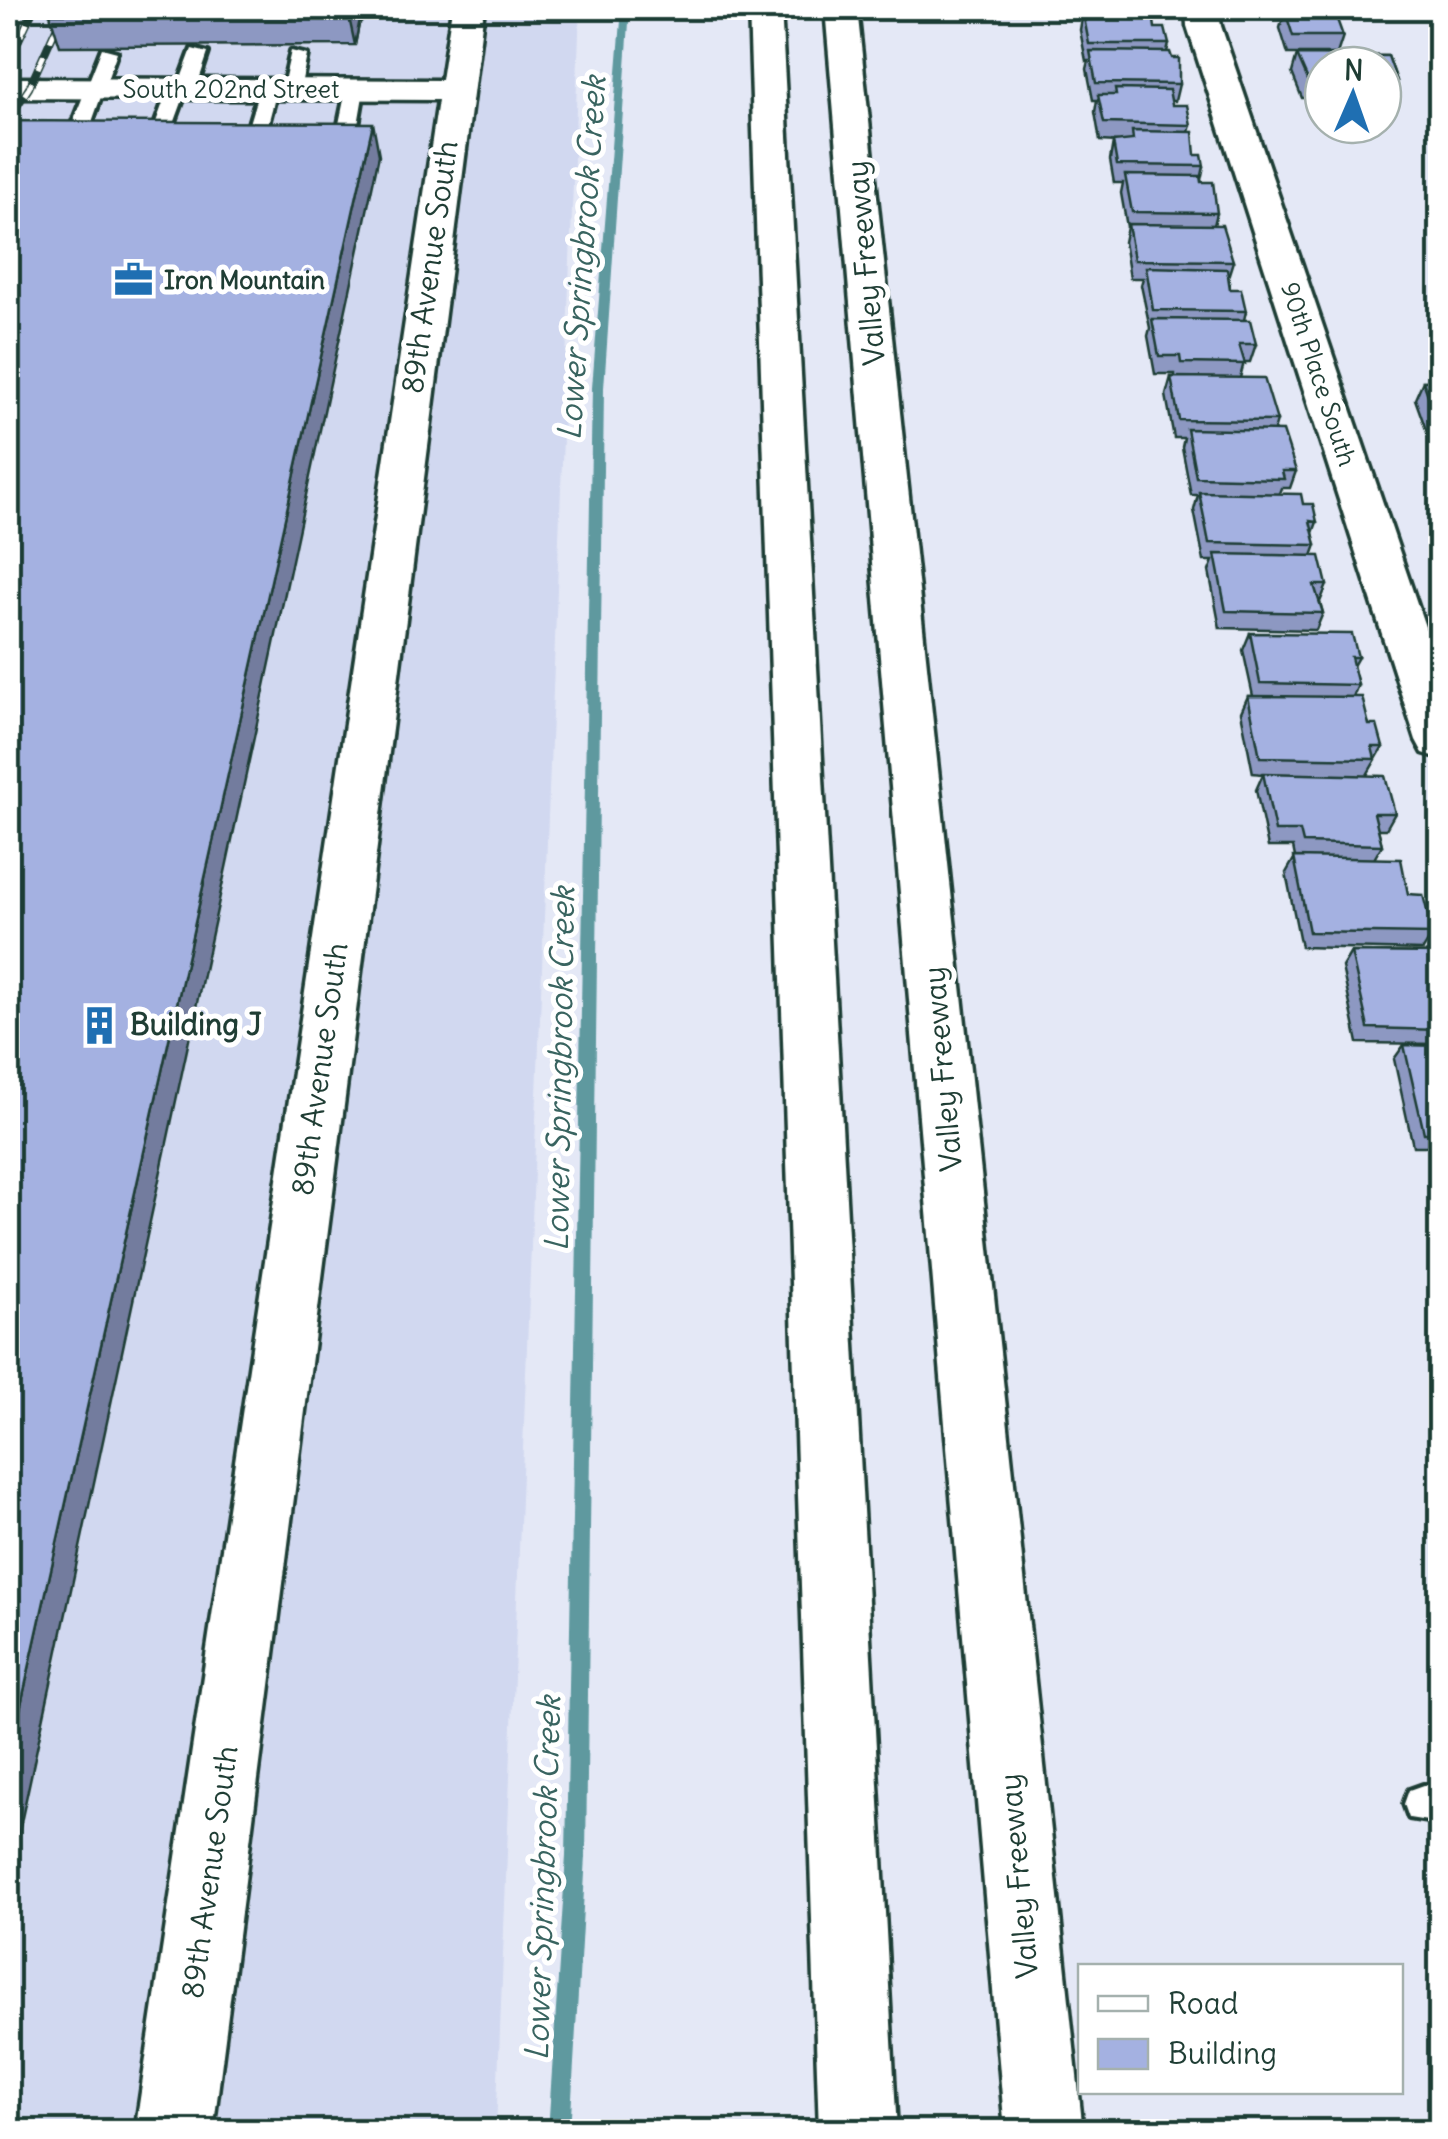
<svg xmlns="http://www.w3.org/2000/svg" width="1448" height="2139" font-family="Delius,sans-serif">
<rect width="100%" height="100%" fill="#e4e8f6"/>
<filter id="ink" filterUnits="userSpaceOnUse"><feTurbulence type="fractalNoise" baseFrequency=".01" numOctaves="2"/><feDisplacementMap in="SourceGraphic" scale="20" xChannelSelector="R" yChannelSelector="G"/><feConvolveMatrix kernelMatrix="1 2 1 2 8 2 1 2 1" color-interpolation-filters="sRGB"/></filter>
<g filter="url(#ink)">
<path fill="#d1d8f0" d="M 8,8 L 580,8 L 496,2131 L 8,2132 Z"/>
<g fill="none" stroke-linecap="round" stroke-linejoin="round">
<path fill="#5e999f" fill-rule="evenodd" d="M 622,8 L 630,8 L 604,388 L 586,1856 L 570,2132 L 548,2132 L 566,1856 L 592,388 Z"/>
<defs>
<path id="lane" d="M 102,48 L 117,52 L 83,147 L 66,151 L 63,147 Z
M 192,49 L 208,53 L 196,89 L 185,94 L 163,154 L 149,154 L 146,150 L 168,89 L 179,84 Z
M 291,51 L 307,55 L 300,90 L 291,96 L 282,90 Z
M 268,84 L 277,90 L 262,147 L 245,151 L 242,147 L 259,90 Z
M 355,84 L 364,90 L 354,148 L 344,154 L 334,148 L 346,90 Z
M 1423,1785 L 1440,1785 L 1440,1823 L 1409,1818 L 1404,1804 L 1409,1790 Z"/>
<path id="street" d="M 452,8 L 484,8 L 213,2132 L 135,2132 L 438,100 L 8,98 L 8,78 L 441,80 Z
M 1186,8 L 1218,8 L 1221,26 L 1440,671 L 1440,758 L 1423,753 L 1416,740 L 1187,26 Z"/>
<path id="highway" d="M 749,8 L 781,8 L 897,2132 L 819,2132 Z
M 825,8 L 857,8 L 1083,2132 L 1005,2132 Z"/>
</defs>
<use href="#lane" stroke="#1f3d34" stroke-width="8"/>
<use href="#street" stroke="#1f3d34" stroke-width="7"/>
<use href="#highway" stroke="#1f3d34" stroke-width="7"/>
<use href="#lane" fill="#fff" fill-rule="evenodd"/>
<use href="#street" fill="#fff" fill-rule="evenodd"/>
<use href="#highway" fill="#fff" fill-rule="evenodd"/>
<defs>
<path id="rail" d="M 8,17 L 12,8
M 8,63 L 34,8
M 8,120 L 29,88 L 65,8"/>
</defs>
<use href="#rail" stroke="#1f3d34" stroke-width="8"/>
<use href="#rail" stroke="#fff" stroke-width="5" stroke-dasharray="15" stroke-linecap="butt"/>
</g>
<path fill="#8d98c2" stroke="#1f3d34" stroke-width="2.5" d="M 52,8 L 365,8 L 361,23 L 359,24 L 355,45 L 60,46 L 50,14 Z
M 1285,11 L 1343,36 L 1337,54 L 1288,54 L 1280,28 Z
M 1083,12 L 1155,28 L 1169,44 L 1167,52 L 1179,84 L 1175,101 L 1171,101 L 1172,105 L 1191,125 L 1189,132 L 1195,155 L 1204,166 L 1201,180 L 1217,213 L 1214,225 L 1233,261 L 1228,277 L 1230,289 L 1246,311 L 1244,320 L 1256,344 L 1250,362 L 1244,362 L 1240,378 L 1277,421 L 1274,431 L 1296,471 L 1290,488 L 1281,488 L 1279,493 L 1303,504 L 1317,522 L 1313,533 L 1316,545 L 1312,556 L 1327,585 L 1320,602 L 1323,613 L 1316,630 L 1220,628 L 1209,571 L 1213,561 L 1204,561 L 1194,510 L 1198,495 L 1191,495 L 1182,447 L 1184,438 L 1174,438 L 1166,395 L 1171,377 L 1175,377 L 1175,374 L 1155,374 L 1148,336 L 1150,328 L 1141,285 L 1143,278 L 1130,278 L 1124,242 L 1127,227 L 1121,193 L 1123,183 L 1114,183 L 1110,160 L 1113,142 L 1118,142 L 1100,141 L 1095,112 L 1097,100 L 1093,100 L 1087,69 L 1089,61 L 1086,61 L 1080,30 Z
M 1297,55 L 1388,56 L 1397,81 L 1391,99 L 1383,99 L 1383,65 L 1323,65 L 1323,98 L 1302,98 L 1292,73 Z
M 1423,381 L 1440,381 L 1440,474 L 1432,448 L 1436,438 L 1429,438 L 1415,399 Z
M 1250,633 L 1358,657 L 1353,666 L 1358,685 L 1353,697 L 1383,747 L 1367,775 L 1395,813 L 1386,829 L 1378,829 L 1382,845 L 1374,859 L 1408,894 L 1433,934 L 1423,950 L 1301,947 L 1286,873 L 1295,857 L 1293,847 L 1268,847 L 1256,790 L 1263,774 L 1253,773 L 1241,712 L 1248,696 L 1253,696 L 1243,650 Z
M 1351,952 L 1440,953 L 1440,1044 L 1358,1043 L 1342,967 Z
M 1404,1045 L 1440,1046 L 1440,1146 L 1413,1146 L 1394,1059 Z
M 1439,1172 L 1440,1172 L 1440,1240 L 1428,1185 Z"/>
<path fill="#737c9e" stroke="#1f3d34" stroke-width="2.5" d="M 347,8 L 365,8 L 361,23 L 359,24 L 355,45 Z
M 373,123 L 379,155 L 8,1883 L 8,1763 Z"/>
<path fill="#a4b1e1" stroke="#1f3d34" stroke-width="2.5" d="M 52,8 L 350,8 L 349,13 L 50,14 Z
M 1285,11 L 1334,11 L 1343,36 L 1293,36 Z
M 1083,12 L 1153,13 L 1155,28 L 1165,28 L 1169,44 L 1089,44 Z
M 1090,51 L 1170,52 L 1172,58 L 1179,58 L 1179,84 L 1096,83 Z
M 1297,55 L 1388,56 L 1397,81 L 1383,81 L 1383,65 L 1323,65 L 1323,80 L 1308,80 Z
M 1115,89 L 1169,90 L 1172,105 L 1187,105 L 1191,125 L 1104,123 L 1098,95 L 1116,95 Z
M 8,121 L 373,123 L 8,1763 Z
M 1132,131 L 1193,132 L 1195,155 L 1202,155 L 1204,166 L 1117,165 L 1113,142 L 1133,140 Z
M 1125,175 L 1200,176 L 1201,182 L 1213,182 L 1217,213 L 1132,212 Z
M 1128,224 L 1222,225 L 1233,261 L 1134,260 Z
M 1146,267 L 1227,269 L 1230,289 L 1241,289 L 1246,311 L 1153,310 Z
M 1152,319 L 1250,320 L 1256,344 L 1239,344 L 1245,364 L 1181,363 L 1180,356 L 1159,356 Z
M 1171,377 L 1264,378 L 1277,421 L 1179,420 Z
M 1423,381 L 1440,381 L 1440,421 L 1437,421 Z
M 1187,429 L 1283,431 L 1296,471 L 1282,471 L 1284,479 L 1196,477 Z
M 1199,492 L 1301,494 L 1303,504 L 1313,504 L 1317,522 L 1310,521 L 1316,545 L 1209,543 Z
M 1215,554 L 1320,556 L 1327,585 L 1314,585 L 1323,613 L 1226,611 Z
M 1250,633 L 1352,634 L 1358,657 L 1351,657 L 1358,685 L 1260,683 Z
M 1248,696 L 1362,697 L 1369,725 L 1377,725 L 1383,747 L 1372,747 L 1375,759 L 1260,757 Z
M 1263,773 L 1385,776 L 1395,813 L 1374,813 L 1382,845 L 1303,843 L 1300,831 L 1275,831 Z
M 1294,857 L 1401,859 L 1408,894 L 1423,895 L 1433,934 L 1309,932 Z
M 1351,952 L 1440,953 L 1440,1030 L 1368,1028 Z
M 1404,1045 L 1440,1046 L 1440,1133 L 1424,1133 Z"/>
</g>
<defs>
<symbol id="office-bare" viewBox="-9 -9 18 18"><path d="M-6-3h4V-5.5h4V-3h4V5H-6ZM-1-4.5V-3h2v-1.5ZM-6 0V1H6V0Z" fill="#1f6fb2" stroke="#fff" stroke-width="2.5" paint-order="stroke"/></symbol>
<symbol id="building-bare" viewBox="-9 -9 18 18"><path d="M-4-6H4V6H1V3H-1V6H-4ZM-2.5-4.3h1.7v1.8h-1.7ZM.8-4.3h1.7v1.8H.8ZM-2.5-1h1.7V.8h-1.7ZM.8-1h1.7V.8H.8Z" fill="#1f6fb2" stroke="#fff" stroke-width="2.5" paint-order="stroke"/></symbol>
</defs>
<g fill-rule="evenodd">
<use href="#office-bare" x="106" y="252" width="55" height="55"/>
<use href="#building-bare" x="72" y="998" width="55" height="55"/>
</g>
<g text-anchor="middle" stroke-width="10" stroke-linejoin="round" paint-order="stroke">
<g font-size="25" fill="#1f3d34" stroke="#fff">
<text x="231" y="98">South 202nd Street</text>
<text transform="translate(1319 374) rotate(72)" y="9">90th Place South</text>
</g>
<g font-size="25" font-weight="bold" fill="#1f3d34" stroke="#fff" text-anchor="start">
<text x="164" y="289">Iron Mountain</text>
</g>
<g font-size="30" fill="#1f3d34" stroke="#fff">
<text transform="translate(866 263) rotate(-95)" y="10">Valley Freeway</text>
<text transform="translate(430 267) rotate(-82)" y="10">89th Avenue South</text>
<text transform="translate(320 1069) rotate(-82)" y="10">89th Avenue South</text>
<text transform="translate(943 1069) rotate(-95)" y="10">Valley Freeway</text>
<text transform="translate(210 1872) rotate(-82)" y="10">89th Avenue South</text>
<text transform="translate(1019 1876) rotate(-95)" y="10">Valley Freeway</text>
</g>
<g font-size="30" font-weight="bold" fill="#1f3d34" stroke="#fff" text-anchor="start">
<text x="130" y="1035">Building J</text>
</g>
<g font-size="32" font-style="italic" fill="#396460" stroke="#fff">
<text transform="translate(582 258) rotate(-86)" y="11">Lower Springbrook Creek</text>
<text transform="translate(560 1069) rotate(-89)" y="11">Lower Springbrook Creek</text>
<text transform="translate(543 1878) rotate(-88)" y="11">Lower Springbrook Creek</text>
</g>
</g>
<rect width="1448" height="2139" fill="none" stroke="#fff" stroke-width="40"/>
<rect x="20" y="20" width="1408" height="2099" fill="none" stroke="#1f3d34" stroke-width="4" filter="url(#ink)"/>
<rect x="1078" y="1964" width="325" height="130" fill="#ffffff" stroke="#a5b1ae" stroke-width="2.5"/>
<rect x="1098" y="1996" width="50" height="15" fill="#ffffff" stroke="#a5b1ae" stroke-width="2.5"/>
<text x="1168" y="2014" font-size="30" fill="#1f3d34">Road</text>
<rect x="1098" y="2039" width="50" height="30" fill="#a4b1e1" stroke="#a5b1ae" stroke-width="2.5"/>
<text x="1168" y="2064" font-size="30" fill="#1f3d34">Building</text>
<g transform="translate(1353 95) rotate(2)"><circle r="48" fill="#ffffff" stroke="#a5b1ae" stroke-width="2.5"/>
<path d="M0-8L18 38L0 25L-18 38Z" fill="#1f6fb2"/>
<text y="-15" font-size="28" font-weight="bold" text-anchor="middle" fill="#1f3d34">N</text>
</g>
</svg>
